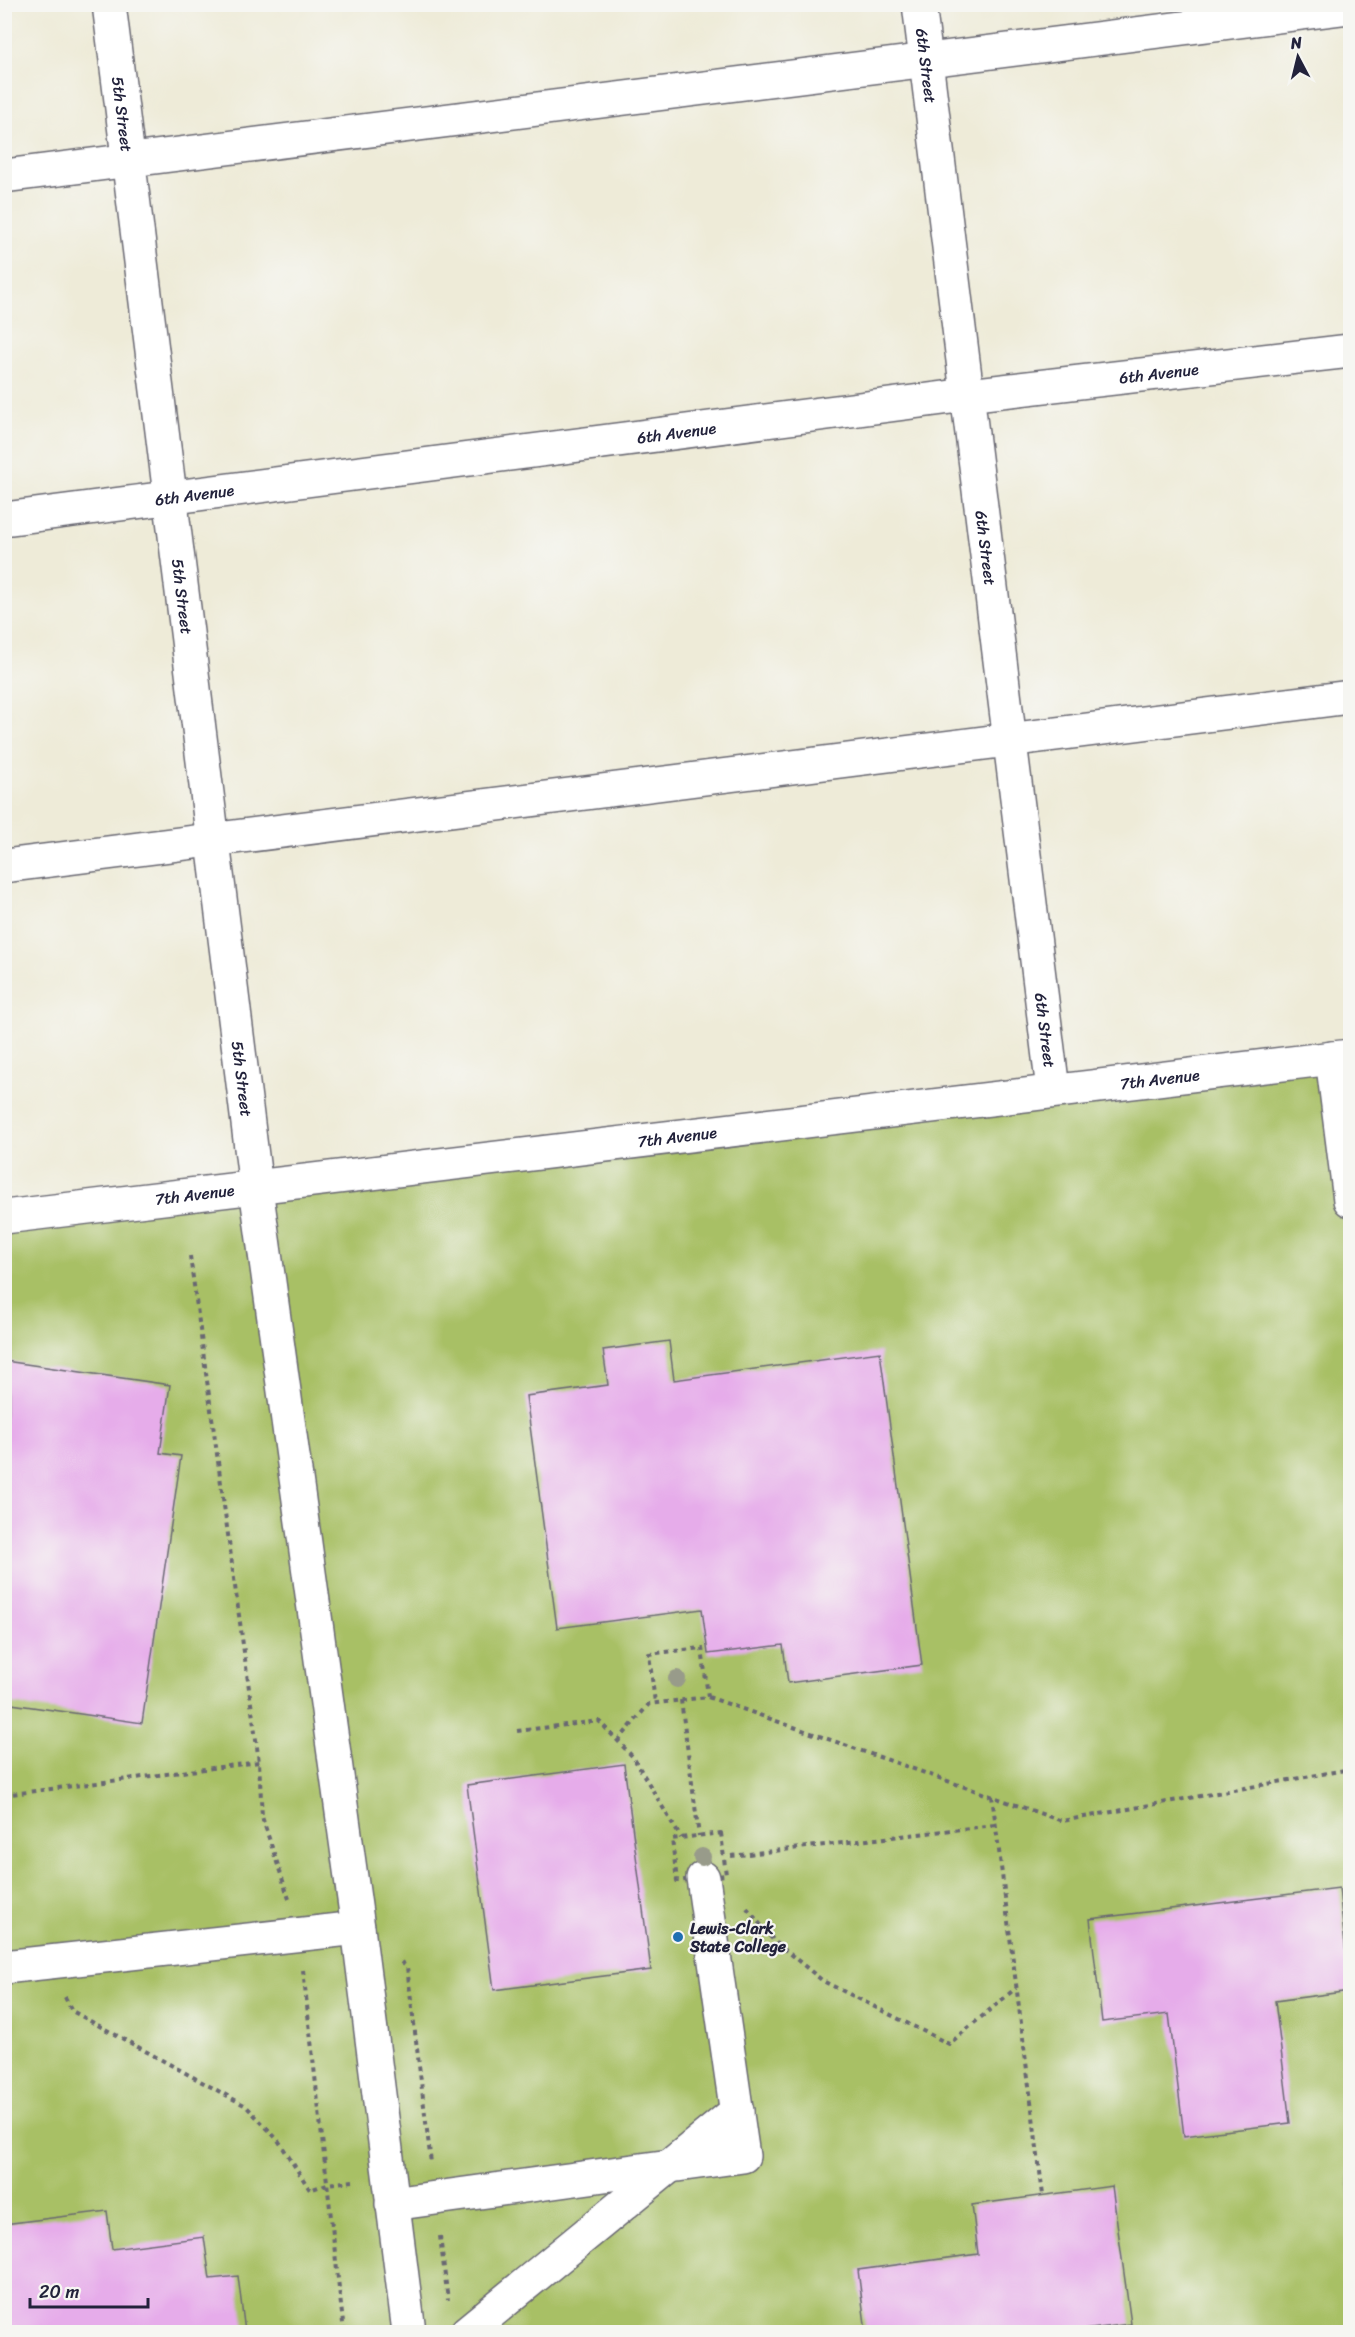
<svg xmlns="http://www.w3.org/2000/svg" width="1355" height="2337" font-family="Sriracha,sans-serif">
<rect width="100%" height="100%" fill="#f6f6f2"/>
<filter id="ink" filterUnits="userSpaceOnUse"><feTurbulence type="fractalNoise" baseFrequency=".0167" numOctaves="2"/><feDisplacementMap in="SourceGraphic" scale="12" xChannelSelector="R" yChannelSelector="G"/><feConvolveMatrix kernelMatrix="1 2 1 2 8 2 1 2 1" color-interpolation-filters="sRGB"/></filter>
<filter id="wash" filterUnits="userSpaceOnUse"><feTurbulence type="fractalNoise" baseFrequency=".008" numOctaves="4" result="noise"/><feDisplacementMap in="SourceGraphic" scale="24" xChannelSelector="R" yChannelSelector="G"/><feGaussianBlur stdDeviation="1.35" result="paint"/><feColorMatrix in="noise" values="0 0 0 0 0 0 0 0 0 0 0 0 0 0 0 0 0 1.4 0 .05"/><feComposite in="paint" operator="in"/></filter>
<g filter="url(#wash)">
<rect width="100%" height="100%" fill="#eeebd8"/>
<path fill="#a8c065" stroke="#657150" stroke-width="1.5" d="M 1332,1058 L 1350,1205 L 1350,2332 L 5,2332 L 4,1215 Z"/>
<g id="blocks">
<path fill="#e6acea" d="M 669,1341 L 674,1380 L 880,1352 L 922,1665 L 788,1683 L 783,1645 L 708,1654 L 702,1609 L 557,1628 L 526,1396 L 608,1385 L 603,1350 Z
M 5,1361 L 170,1385 L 160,1453 L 181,1456 L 142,1723 L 5,1703 Z
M 624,1764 L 651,1970 L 494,1990 L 467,1785 Z
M 1339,1888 L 1350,1991 L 1275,2001 L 1290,2123 L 1184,2136 L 1169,2014 L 1102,2022 L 1090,1919 Z
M 1112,2186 L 1131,2324 L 1067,2332 L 866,2332 L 858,2270 L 978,2254 L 972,2205 Z
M 107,2211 L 112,2249 L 204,2237 L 210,2279 L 238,2276 L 245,2332 L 9,2332 L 4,2296 L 4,2224 Z"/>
</g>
</g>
<g filter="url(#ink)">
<use href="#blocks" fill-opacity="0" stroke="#696872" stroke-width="1.5"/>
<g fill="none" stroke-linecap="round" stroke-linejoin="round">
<defs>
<g id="minor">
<path id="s1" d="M 109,4 L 256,1188 L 358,1928 L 409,2332"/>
<path id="s2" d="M 919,4 L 1053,1090"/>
<path d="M 4,176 L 1350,7"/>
<path id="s3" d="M 4,519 L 967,395 L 1350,351"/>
<path d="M 4,866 L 1350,697"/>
<path d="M 1332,1058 L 1350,1200"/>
<path id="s4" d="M 4,1217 L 1350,1056"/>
<path d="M 4,1967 L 358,1928"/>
<path d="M 392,2204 L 743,2156 L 703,1878"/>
<path d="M 467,2332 L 737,2111"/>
</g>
</defs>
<use href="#minor" stroke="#696872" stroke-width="36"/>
<path stroke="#696872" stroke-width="4" stroke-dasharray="4.5 4.5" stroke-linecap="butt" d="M 190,1256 L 259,1762 L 262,1817 L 289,1899
M 708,1697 L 1062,1821 L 1350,1769
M 681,1700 L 699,1836
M 517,1731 L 599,1721 L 633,1757 L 681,1838
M 618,1741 L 649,1704 L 708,1697 L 702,1648 L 649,1654 L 655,1703
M 4,1795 L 259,1762
M 992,1796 L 1043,2195
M 721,1833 L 726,1875 L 677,1881 L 672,1839 Z
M 731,1856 L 995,1825
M 747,1908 L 774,1941 L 823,1981 L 949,2044 L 1016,1988
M 401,1962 L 407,1967 L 431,2163
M 303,1970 L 344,2332
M 65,1997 L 72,2011 L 246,2106 L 278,2140 L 310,2190 L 327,2184 L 353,2181
M 440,2236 L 448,2300"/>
<use href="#minor" stroke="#fff" stroke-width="33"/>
</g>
<g fill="#989b8a">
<circle cx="677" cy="1679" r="9"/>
<circle cx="702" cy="1857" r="9"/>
</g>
</g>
<circle fill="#1f6fb2" stroke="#f6f6f2" stroke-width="2" cx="678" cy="1937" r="6"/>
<g text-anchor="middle" stroke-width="4.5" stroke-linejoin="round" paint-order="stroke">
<g font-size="16" fill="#22223b" stroke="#f6f6f2">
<text dy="6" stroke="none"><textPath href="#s2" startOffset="62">6th Street</textPath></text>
<text dy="6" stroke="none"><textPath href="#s1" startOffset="111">5th Street</textPath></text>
<text dy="6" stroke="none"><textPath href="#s3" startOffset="1164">6th Avenue</textPath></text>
<text dy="6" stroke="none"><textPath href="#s3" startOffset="678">6th Avenue</textPath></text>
<text dy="6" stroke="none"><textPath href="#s3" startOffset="192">6th Avenue</textPath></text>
<text dy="6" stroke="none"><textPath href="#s2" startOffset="548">6th Street</textPath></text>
<text dy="6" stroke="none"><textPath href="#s1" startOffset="597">5th Street</textPath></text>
<text dy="6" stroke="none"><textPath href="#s2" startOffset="1034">6th Street</textPath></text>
<text dy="6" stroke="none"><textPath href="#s4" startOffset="1164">7th Avenue</textPath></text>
<text dy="6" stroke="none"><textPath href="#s1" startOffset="1083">5th Street</textPath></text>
<text dy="6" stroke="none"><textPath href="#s4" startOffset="678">7th Avenue</textPath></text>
<text dy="6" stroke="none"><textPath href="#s4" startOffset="192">7th Avenue</textPath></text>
</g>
<g font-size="16" font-weight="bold" fill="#22223b" stroke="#f6f6f2" text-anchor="start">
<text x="690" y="1934">Lewis-Clark<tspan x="690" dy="18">State College</tspan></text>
</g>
</g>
<rect width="1355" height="2337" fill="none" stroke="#f6f6f2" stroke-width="24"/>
<g transform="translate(1298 57) rotate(353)" stroke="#f6f6f2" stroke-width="4.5" paint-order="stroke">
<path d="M0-4.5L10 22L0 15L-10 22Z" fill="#22223b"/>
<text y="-9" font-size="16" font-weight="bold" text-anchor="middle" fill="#22223b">N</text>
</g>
<path d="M30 2298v9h118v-9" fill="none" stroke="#22223b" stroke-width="3"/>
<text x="39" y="2298" font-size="18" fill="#22223b" stroke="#f6f6f2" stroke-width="4.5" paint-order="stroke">20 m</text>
</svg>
